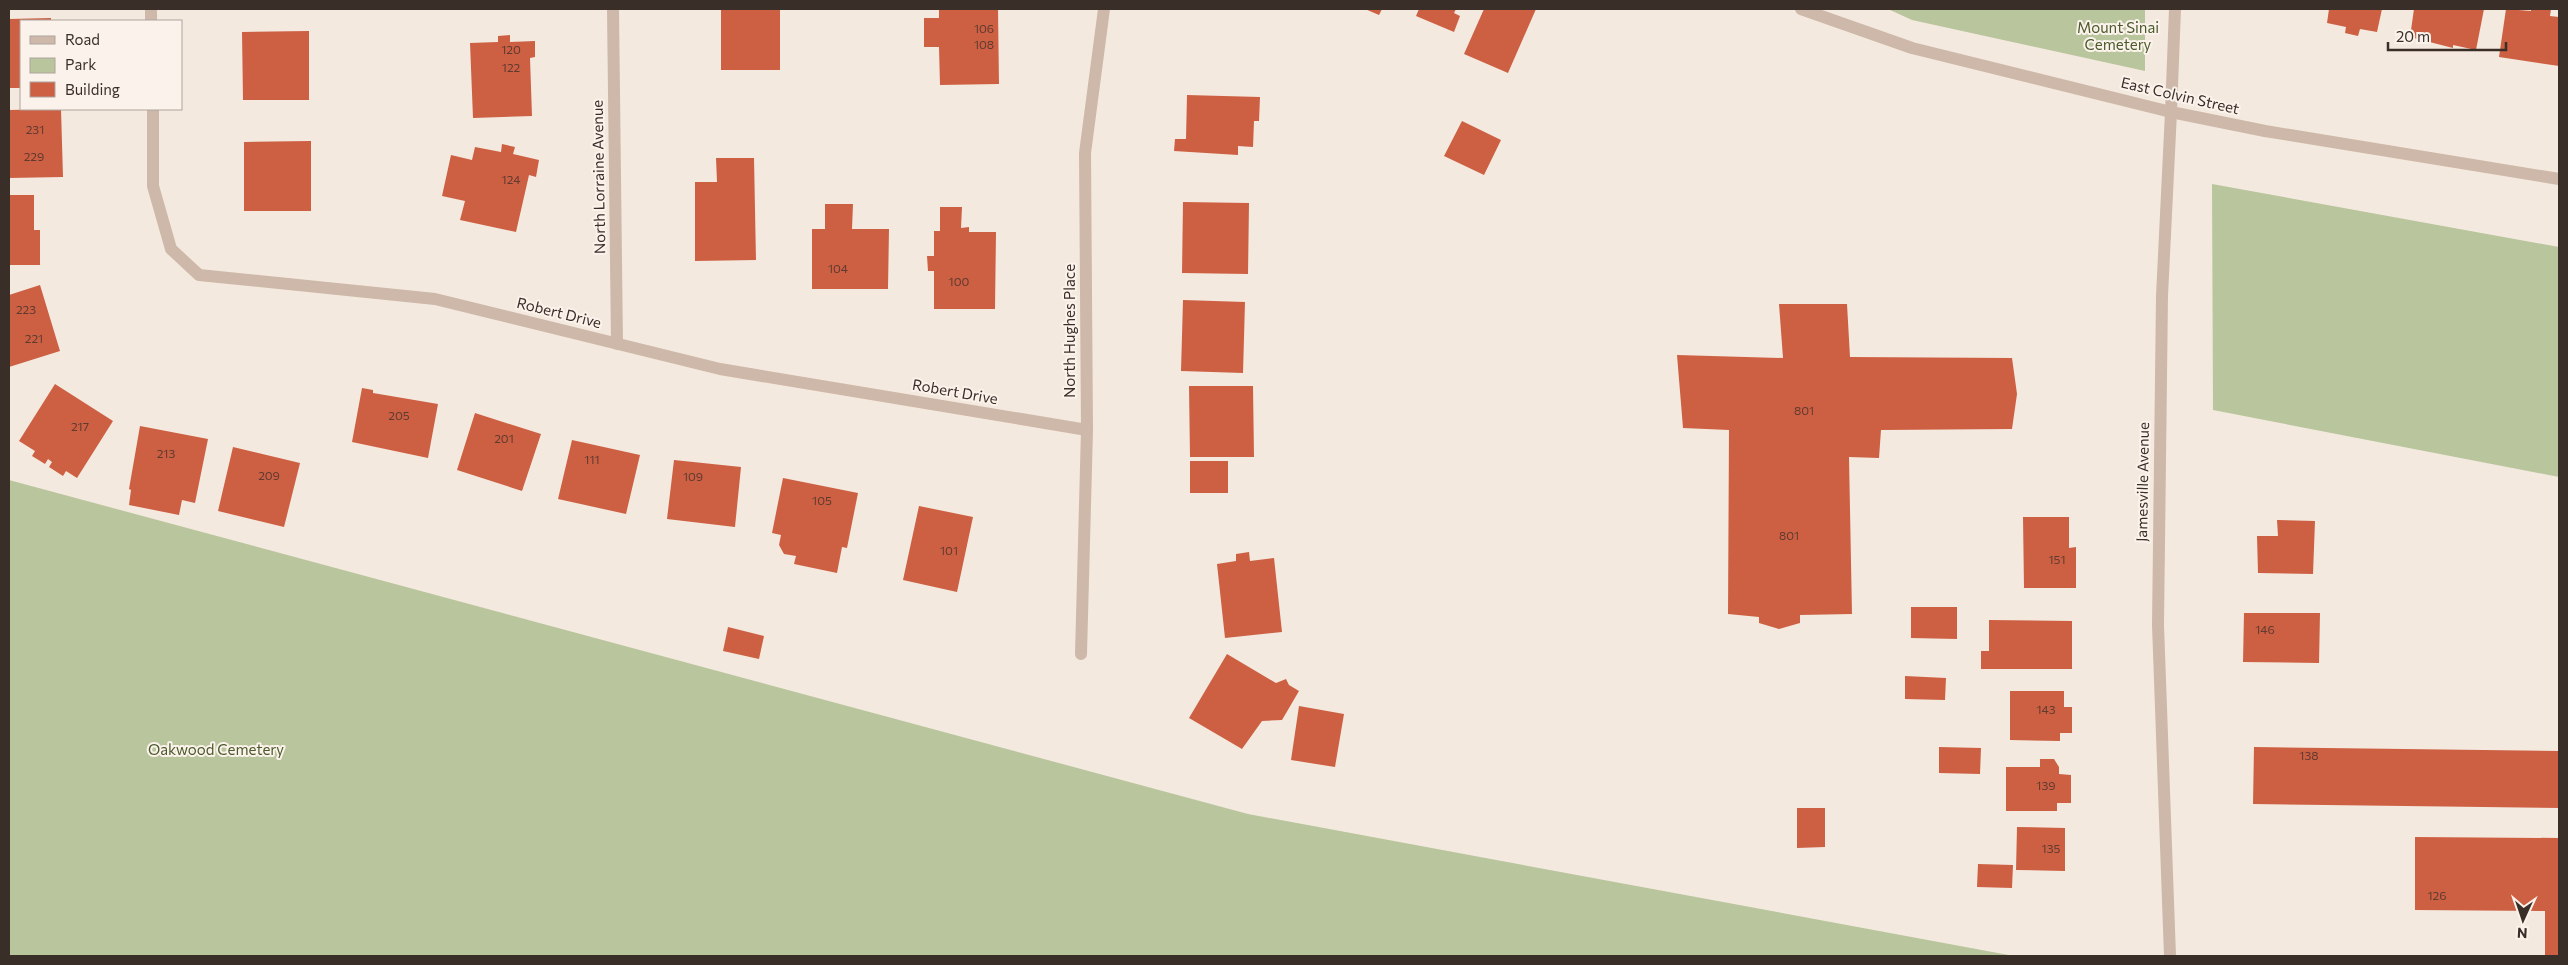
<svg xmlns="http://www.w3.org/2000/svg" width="2568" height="965" font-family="Commissioner,sans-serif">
<rect width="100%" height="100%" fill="#f4e9de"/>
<path fill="#b9c59d" d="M 1888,9 L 2145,9 L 2145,71 L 1912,20 Z
M 2212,184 L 2559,247 L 2559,477 L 2213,410 Z
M 9,480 L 1248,814 L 2014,956 L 9,956 Z"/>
<path fill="#cd6043" d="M 721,9 L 780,9 L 780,70 L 721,70 Z
M 939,9 L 998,9 L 999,84 L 940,85 L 939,47 L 924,47 L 924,18 L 939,18 Z
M 1365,9 L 1382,9 L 1379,15 Z
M 1419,9 L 1456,9 L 1454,13 L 1460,16 L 1454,32 L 1416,16 Z
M 1484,9 L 1536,9 L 1508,73 L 1464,54 Z
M 2329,9 L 2382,9 L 2377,32 L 2360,29 L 2358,36 L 2345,33 L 2346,27 L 2327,23 Z
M 2414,9 L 2484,9 L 2476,50 L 2453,45 L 2453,48 L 2410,37 Z
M 2506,9 L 2531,11 L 2531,9 L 2551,9 L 2550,16 L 2559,17 L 2559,66 L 2499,57 Z
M 51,18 L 51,21 L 21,21 L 21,88 L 9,88 L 9,19 Z
M 309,31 L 309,100 L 243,100 L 242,32 Z
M 510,35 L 510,42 L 535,41 L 535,57 L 530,58 L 532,116 L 473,118 L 470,43 L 498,42 L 498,36 Z
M 1187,95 L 1260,97 L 1259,121 L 1254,121 L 1253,147 L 1238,146 L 1238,155 L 1174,151 L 1175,139 L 1186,139 Z
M 61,109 L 63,177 L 9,178 L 9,110 Z
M 1462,121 L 1501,140 L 1484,175 L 1444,156 Z
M 311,141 L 311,211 L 244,211 L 244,142 Z
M 502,144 L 515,147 L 513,154 L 539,160 L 536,177 L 529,175 L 516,232 L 460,220 L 465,201 L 442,196 L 451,155 L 472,160 L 475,147 L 501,152 Z
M 716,158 L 754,158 L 756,260 L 695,261 L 695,182 L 717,182 Z
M 9,195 L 34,195 L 34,230 L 40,230 L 40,265 L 9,265 Z
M 1183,202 L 1249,203 L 1248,274 L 1182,273 Z
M 825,204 L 853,204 L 852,229 L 889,229 L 888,289 L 812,289 L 812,229 L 825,229 Z
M 940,207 L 962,207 L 961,228 L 969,227 L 969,232 L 996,232 L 995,309 L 934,309 L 934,271 L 928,271 L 927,256 L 934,256 L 934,231 L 940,231 Z
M 40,285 L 60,351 L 9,367 L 9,295 Z
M 1183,300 L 1245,302 L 1243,373 L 1181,371 Z
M 1779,304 L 1847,304 L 1850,357 L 2012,358 L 2017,394 L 2012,429 L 1881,430 L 1879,458 L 1849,457 L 1852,614 L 1800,615 L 1800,623 L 1779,629 L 1759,623 L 1759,617 L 1728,614 L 1729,430 L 1683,428 L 1677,355 L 1783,358 Z
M 55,384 L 113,421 L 77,478 L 66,471 L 63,476 L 49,467 L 52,462 L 48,459 L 45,464 L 32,456 L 35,451 L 19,441 Z
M 1189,386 L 1253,386 L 1254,457 L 1190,457 Z
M 362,388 L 373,390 L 373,393 L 438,404 L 428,458 L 352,442 Z
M 475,413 L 541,434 L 522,491 L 457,470 Z
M 140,426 L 208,439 L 195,503 L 182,500 L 179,515 L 129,505 L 131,490 L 129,489 Z
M 572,440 L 640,455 L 626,514 L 558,499 Z
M 233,447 L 300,463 L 284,527 L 218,511 Z
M 674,460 L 741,467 L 735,527 L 667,519 Z
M 1190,461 L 1228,461 L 1228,493 L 1190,493 Z
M 783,478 L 858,493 L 847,548 L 842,547 L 837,573 L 794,564 L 796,556 L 784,554 L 779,545 L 781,535 L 772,533 Z
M 919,506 L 973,517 L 957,592 L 903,580 Z
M 2023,517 L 2069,517 L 2069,548 L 2076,547 L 2076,588 L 2024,588 Z
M 2277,520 L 2315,521 L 2313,574 L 2258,573 L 2257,536 L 2278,536 Z
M 1249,552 L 1250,561 L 1274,558 L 1282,632 L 1225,638 L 1217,564 L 1236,561 L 1236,554 Z
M 1911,607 L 1957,607 L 1957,639 L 1911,638 Z
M 2244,613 L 2320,613 L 2319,663 L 2243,662 Z
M 1989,620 L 2072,621 L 2072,669 L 1981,669 L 1981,651 L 1989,651 Z
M 728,627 L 764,636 L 759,659 L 723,651 Z
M 1227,654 L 1276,683 L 1286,679 L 1289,685 L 1299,691 L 1282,720 L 1262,721 L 1242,749 L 1189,718 Z
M 1905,676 L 1946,678 L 1945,700 L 1905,699 Z
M 2010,691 L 2064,691 L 2064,707 L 2072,707 L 2072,733 L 2060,733 L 2060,741 L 2010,740 Z
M 1299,706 L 1344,714 L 1335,767 L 1291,760 Z
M 1939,747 L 1981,748 L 1980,774 L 1939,773 Z
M 2254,747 L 2559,751 L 2559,808 L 2253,804 Z
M 2040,759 L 2054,759 L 2059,767 L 2059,774 L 2071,775 L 2071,803 L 2057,803 L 2057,811 L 2006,811 L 2006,767 L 2040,767 Z
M 1797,808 L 1825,808 L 1825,847 L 1797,848 Z
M 2017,827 L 2065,828 L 2065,871 L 2016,870 Z
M 2415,837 L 2559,838 L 2559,956 L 2545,956 L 2545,911 L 2415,910 Z
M 1978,864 L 2013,865 L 2012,888 L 1977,887 Z"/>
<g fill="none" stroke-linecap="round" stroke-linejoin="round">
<path stroke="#ceb8a9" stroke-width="12" d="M 151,9 L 151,21
M 613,9 L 617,344
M 153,109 L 153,186 L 171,249 L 199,275 L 435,299 L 720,369 L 1087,430
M 1081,654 L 1087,430 L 1085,153 L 1104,9
M 2170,956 L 2158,625 L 2162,296 L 2171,112"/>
<path stroke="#ceb8a9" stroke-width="12" d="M 1801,9 L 1912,48 L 2171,112 L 2265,131 L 2559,179
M 2171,112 L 2175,9"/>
</g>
<g text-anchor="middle" stroke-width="4" stroke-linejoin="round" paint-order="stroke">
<g font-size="12" fill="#5f3a30">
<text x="984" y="33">106</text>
<text x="984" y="49">108</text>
<text x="511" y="54">120</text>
<text x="511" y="72">122</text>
<text x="35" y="134">231</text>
<text x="34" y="161">229</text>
<text x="511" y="184">124</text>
<text x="838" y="273">104</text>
<text x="959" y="286">100</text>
<text x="26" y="314">223</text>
<text x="34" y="343">221</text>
<text x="1804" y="415">801</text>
<text x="399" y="420">205</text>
<text x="80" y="431">217</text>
<text x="504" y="443">201</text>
<text x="166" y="458">213</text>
<text x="592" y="464">111</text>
<text x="269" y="480">209</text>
<text x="693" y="481">109</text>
<text x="822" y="505">105</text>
<text x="1789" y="540">801</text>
<text x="949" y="555">101</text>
<text x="2057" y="564">151</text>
<text x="2265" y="634">146</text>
<text x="2046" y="714">143</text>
<text x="2309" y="760">138</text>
<text x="2046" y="790">139</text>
<text x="2051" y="853">135</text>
<text x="2437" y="900">126</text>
</g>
<g font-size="15" fill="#4b5a2b" stroke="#fbf3eb">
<text x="2118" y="33">Mount Sinai<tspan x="2118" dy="17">Cemetery</tspan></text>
<text x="216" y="755">Oakwood Cemetery</text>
</g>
<g font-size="15" fill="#3a2e29" stroke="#fbf3eb">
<text transform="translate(2180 96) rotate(13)" y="5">East Colvin Street</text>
<text transform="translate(599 177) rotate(-91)" y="5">North Lorraine Avenue</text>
<text transform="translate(559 313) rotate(14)" y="5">Robert Drive</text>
<text transform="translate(1070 331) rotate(-90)" y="5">North Hughes Place</text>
<text transform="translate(955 392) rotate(10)" y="5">Robert Drive</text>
<text transform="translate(2143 482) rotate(-89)" y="5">Jamesville Avenue</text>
</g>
</g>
<rect width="2568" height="965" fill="none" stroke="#3a2e29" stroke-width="20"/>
<rect x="20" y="20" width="162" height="90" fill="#fbf3eb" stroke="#aea49d"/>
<rect x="30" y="36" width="25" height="8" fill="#ceb8a9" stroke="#aea49d"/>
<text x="65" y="45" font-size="15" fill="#3a2e29">Road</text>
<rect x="30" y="58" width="25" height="15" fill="#b9c59d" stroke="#aea49d"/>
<text x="65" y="70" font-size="15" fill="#3a2e29">Park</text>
<rect x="30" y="82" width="25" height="15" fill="#cd6043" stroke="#aea49d"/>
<text x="65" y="95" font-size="15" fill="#3a2e29">Building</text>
<g transform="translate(2523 920) rotate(183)" stroke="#fbf3eb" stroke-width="4" paint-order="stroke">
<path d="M0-4L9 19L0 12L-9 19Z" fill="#3a2e29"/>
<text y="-8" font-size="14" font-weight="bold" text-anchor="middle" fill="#3a2e29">N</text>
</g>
<path d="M2388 42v8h118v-8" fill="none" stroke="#3a2e29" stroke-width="2.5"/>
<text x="2396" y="42" font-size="15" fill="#3a2e29" stroke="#fbf3eb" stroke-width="4" paint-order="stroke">20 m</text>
</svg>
